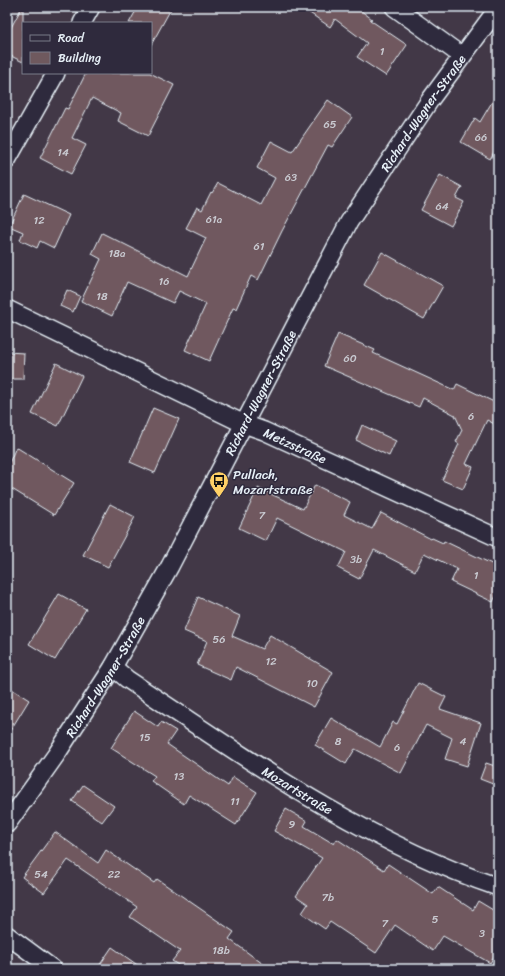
<svg xmlns="http://www.w3.org/2000/svg" width="505" height="976" font-family="Sriracha,sans-serif">
<rect width="100%" height="100%" fill="#423847"/>
<filter id="ink" filterUnits="userSpaceOnUse"><feTurbulence type="fractalNoise" baseFrequency=".025" numOctaves="2"/><feDisplacementMap in="SourceGraphic" scale="8" xChannelSelector="R" yChannelSelector="G"/><feConvolveMatrix kernelMatrix="1 2 1 2 8 2 1 2 1" color-interpolation-filters="sRGB"/></filter>
<g filter="url(#ink)">
<path fill="#6f595e" stroke="#e8f1f8" d="M 22,7 L 23,7 L 23,62 L 7,54 L 7,35 Z
M 138,7 L 172,7 L 151,45 L 151,23 L 129,23 Z
M 301,7 L 356,7 L 372,19 L 370,20 L 407,45 L 386,76 L 357,57 L 367,43 L 335,19 L 330,27 Z
M 86,73 L 150,73 L 174,85 L 148,136 L 118,121 L 121,113 L 92,98 L 72,138 L 86,145 L 71,174 L 40,158 L 65,108 L 68,109 Z
M 498,92 L 498,145 L 490,159 L 461,142 L 475,118 L 480,122 Z
M 328,100 L 352,117 L 332,147 L 328,145 L 282,231 L 258,280 L 251,276 L 236,309 L 233,308 L 209,361 L 185,350 L 206,304 L 179,291 L 173,303 L 127,282 L 112,316 L 81,301 L 101,259 L 92,254 L 102,233 L 188,276 L 206,238 L 186,228 L 197,207 L 202,210 L 211,192 L 212,193 L 218,183 L 261,205 L 275,178 L 257,168 L 271,141 L 292,152 Z
M 440,175 L 462,187 L 456,198 L 464,202 L 451,226 L 421,210 Z
M 24,194 L 69,215 L 54,248 L 40,241 L 37,248 L 20,240 L 23,232 L 9,226 Z
M 382,252 L 443,286 L 424,319 L 364,285 Z
M 67,290 L 80,296 L 73,312 L 60,306 Z
M 338,334 L 375,350 L 373,353 L 454,390 L 457,384 L 498,404 L 498,426 L 487,420 L 466,464 L 473,467 L 463,489 L 442,480 L 459,444 L 456,442 L 462,430 L 455,415 L 423,398 L 419,407 L 324,366 Z
M 7,352 L 24,353 L 23,379 L 7,379 Z
M 56,363 L 82,376 L 58,426 L 32,414 Z
M 153,408 L 179,419 L 155,473 L 130,462 Z
M 362,425 L 396,441 L 389,456 L 356,440 Z
M 16,447 L 74,483 L 54,515 L 7,486 L 7,468 Z
M 315,485 L 350,502 L 344,515 L 372,529 L 381,513 L 431,539 L 432,538 L 443,543 L 444,541 L 498,567 L 498,591 L 493,602 L 451,582 L 457,569 L 424,553 L 415,571 L 374,550 L 359,579 L 338,568 L 346,552 L 277,518 L 266,541 L 239,528 L 258,488 L 303,509 Z
M 110,504 L 135,517 L 108,567 L 83,555 Z
M 59,594 L 86,609 L 55,660 L 29,644 Z
M 198,597 L 240,616 L 232,636 L 262,649 L 270,635 L 333,672 L 314,707 L 236,667 L 231,680 L 197,665 L 207,641 L 184,631 Z
M 418,683 L 446,697 L 440,709 L 481,723 L 467,766 L 445,759 L 452,738 L 426,725 L 401,773 L 355,749 L 346,764 L 315,745 L 331,718 L 380,747 L 393,722 L 397,724 Z
M 7,686 L 29,700 L 7,736 Z
M 134,711 L 158,727 L 161,722 L 176,731 L 167,744 L 228,786 L 233,777 L 257,792 L 236,825 L 189,795 L 184,804 L 151,781 L 155,776 L 111,748 Z
M 486,763 L 498,767 L 498,786 L 480,779 Z
M 83,785 L 114,806 L 102,822 L 72,801 Z
M 286,809 L 307,821 L 304,826 L 334,844 L 337,839 L 384,870 L 388,864 L 433,894 L 438,887 L 473,910 L 478,901 L 498,913 L 498,950 L 490,963 L 443,936 L 433,951 L 395,925 L 376,953 L 330,922 L 325,929 L 302,913 L 308,904 L 296,896 L 322,858 L 274,831 Z
M 55,832 L 98,863 L 106,850 L 154,883 L 157,879 L 234,932 L 229,939 L 270,969 L 184,969 L 172,961 L 180,951 L 130,917 L 137,907 L 68,860 L 44,893 L 22,877 Z
M 112,947 L 143,969 L 97,969 Z"/>
<g fill="none" stroke-linecap="round" stroke-linejoin="round">
<defs>
<g id="street">
<path d="M 394,7 L 462,56"/>
<path d="M 82,23 L 91,7"/>
<path d="M 7,160 L 56,73"/>
<path id="s1" d="M 7,309 L 244,424 L 264,431 L 498,538"/>
<path id="s2" d="M 113,667 L 127,679 C 246,758 362,841 498,887"/>
<path id="s3" d="M 7,824 L 56,755 L 113,667 L 170,566 L 349,222 L 430,100 L 498,8"/>
<path d="M 7,935 L 53,969"/>
</g>
</defs>
<use href="#street" stroke="#e8f1f8" stroke-width="20"/>
<use href="#street" stroke="#2f2a3d" stroke-width="17"/>
</g>
</g>
<defs>
<symbol id="bus-pin" viewBox="-11 -11 22 30"><path d="M0 17L-7.5 6A9.5 9.5 0 1 1 7.5 6Z" fill="#ffd166" stroke="#2f2a3d"/><path d="M-5-6H5V4H4V6H2V4H-2V6H-4V4H-5ZM-3.5-4V0h7V-4ZM-3.5 1.2v1.5H-2V1.2ZM2 1.2v1.5H3.5V1.2Z" fill="#111"/></symbol>
</defs>
<g fill-rule="evenodd">
<use href="#bus-pin" x="208" y="470" width="22" height="30"/>
</g>
<g text-anchor="middle" stroke-width="3" stroke-linejoin="round" paint-order="stroke">
<g font-size="11" fill="#cacbd2">
<text x="382" y="55">1</text>
<text x="330" y="128">65</text>
<text x="481" y="141">66</text>
<text x="63" y="156">14</text>
<text x="291" y="181">63</text>
<text x="442" y="210">64</text>
<text x="214" y="223">61a</text>
<text x="39" y="224">12</text>
<text x="259" y="250">61</text>
<text x="117" y="257">18a</text>
<text x="164" y="285">16</text>
<text x="102" y="300">18</text>
<text x="350" y="362">60</text>
<text x="471" y="420">6</text>
<text x="262" y="519">7</text>
<text x="356" y="563">3b</text>
<text x="476" y="579">1</text>
<text x="219" y="643">56</text>
<text x="271" y="665">12</text>
<text x="312" y="687">10</text>
<text x="145" y="741">15</text>
<text x="338" y="745">8</text>
<text x="463" y="745">4</text>
<text x="397" y="751">6</text>
<text x="179" y="780">13</text>
<text x="235" y="805">11</text>
<text x="292" y="828">9</text>
<text x="41" y="878">54</text>
<text x="114" y="878">22</text>
<text x="328" y="901">7b</text>
<text x="435" y="923">5</text>
<text x="385" y="927">7</text>
<text x="482" y="937">3</text>
<text x="221" y="954">18b</text>
</g>
<g font-size="13" fill="#e8f1f8" stroke="#2f2a3d">
<text dy="5" stroke="none"><textPath href="#s3" startOffset="825">Richard-Wagner-Straße</textPath></text>
<text dy="5" stroke="none"><textPath href="#s3" startOffset="501">Richard-Wagner-Straße</textPath></text>
<text dy="5" stroke="none"><textPath href="#s1" startOffset="319">Metzstraße</textPath></text>
<text dy="5" stroke="none"><textPath href="#s3" startOffset="177">Richard-Wagner-Straße</textPath></text>
<text dy="5" stroke="none"><textPath href="#s2" startOffset="222">Mozartstraße</textPath></text>
</g>
<g font-size="13" fill="#e8f1f8" stroke="#2f2a3d" text-anchor="start">
<text x="233" y="479">Pullach,<tspan x="233" dy="15">Mozartstraße</tspan></text>
</g>
</g>
<rect width="505" height="976" fill="none" stroke="#2f2a3d" stroke-width="24"/>
<rect x="12" y="12" width="481" height="952" fill="none" stroke="#e8f1f8" stroke-width="1.5" filter="url(#ink)"/>
<rect x="22" y="22" width="130" height="52" fill="#2f2a3d" stroke="#797a88"/>
<rect x="30" y="35" width="20" height="6" fill="#2f2a3d" stroke="#797a88"/>
<text x="58" y="42" font-size="12" fill="#e8f1f8">Road</text>
<rect x="30" y="52" width="20" height="12" fill="#6f595e" stroke="#797a88"/>
<text x="58" y="62" font-size="12" fill="#e8f1f8">Building</text>
</svg>
